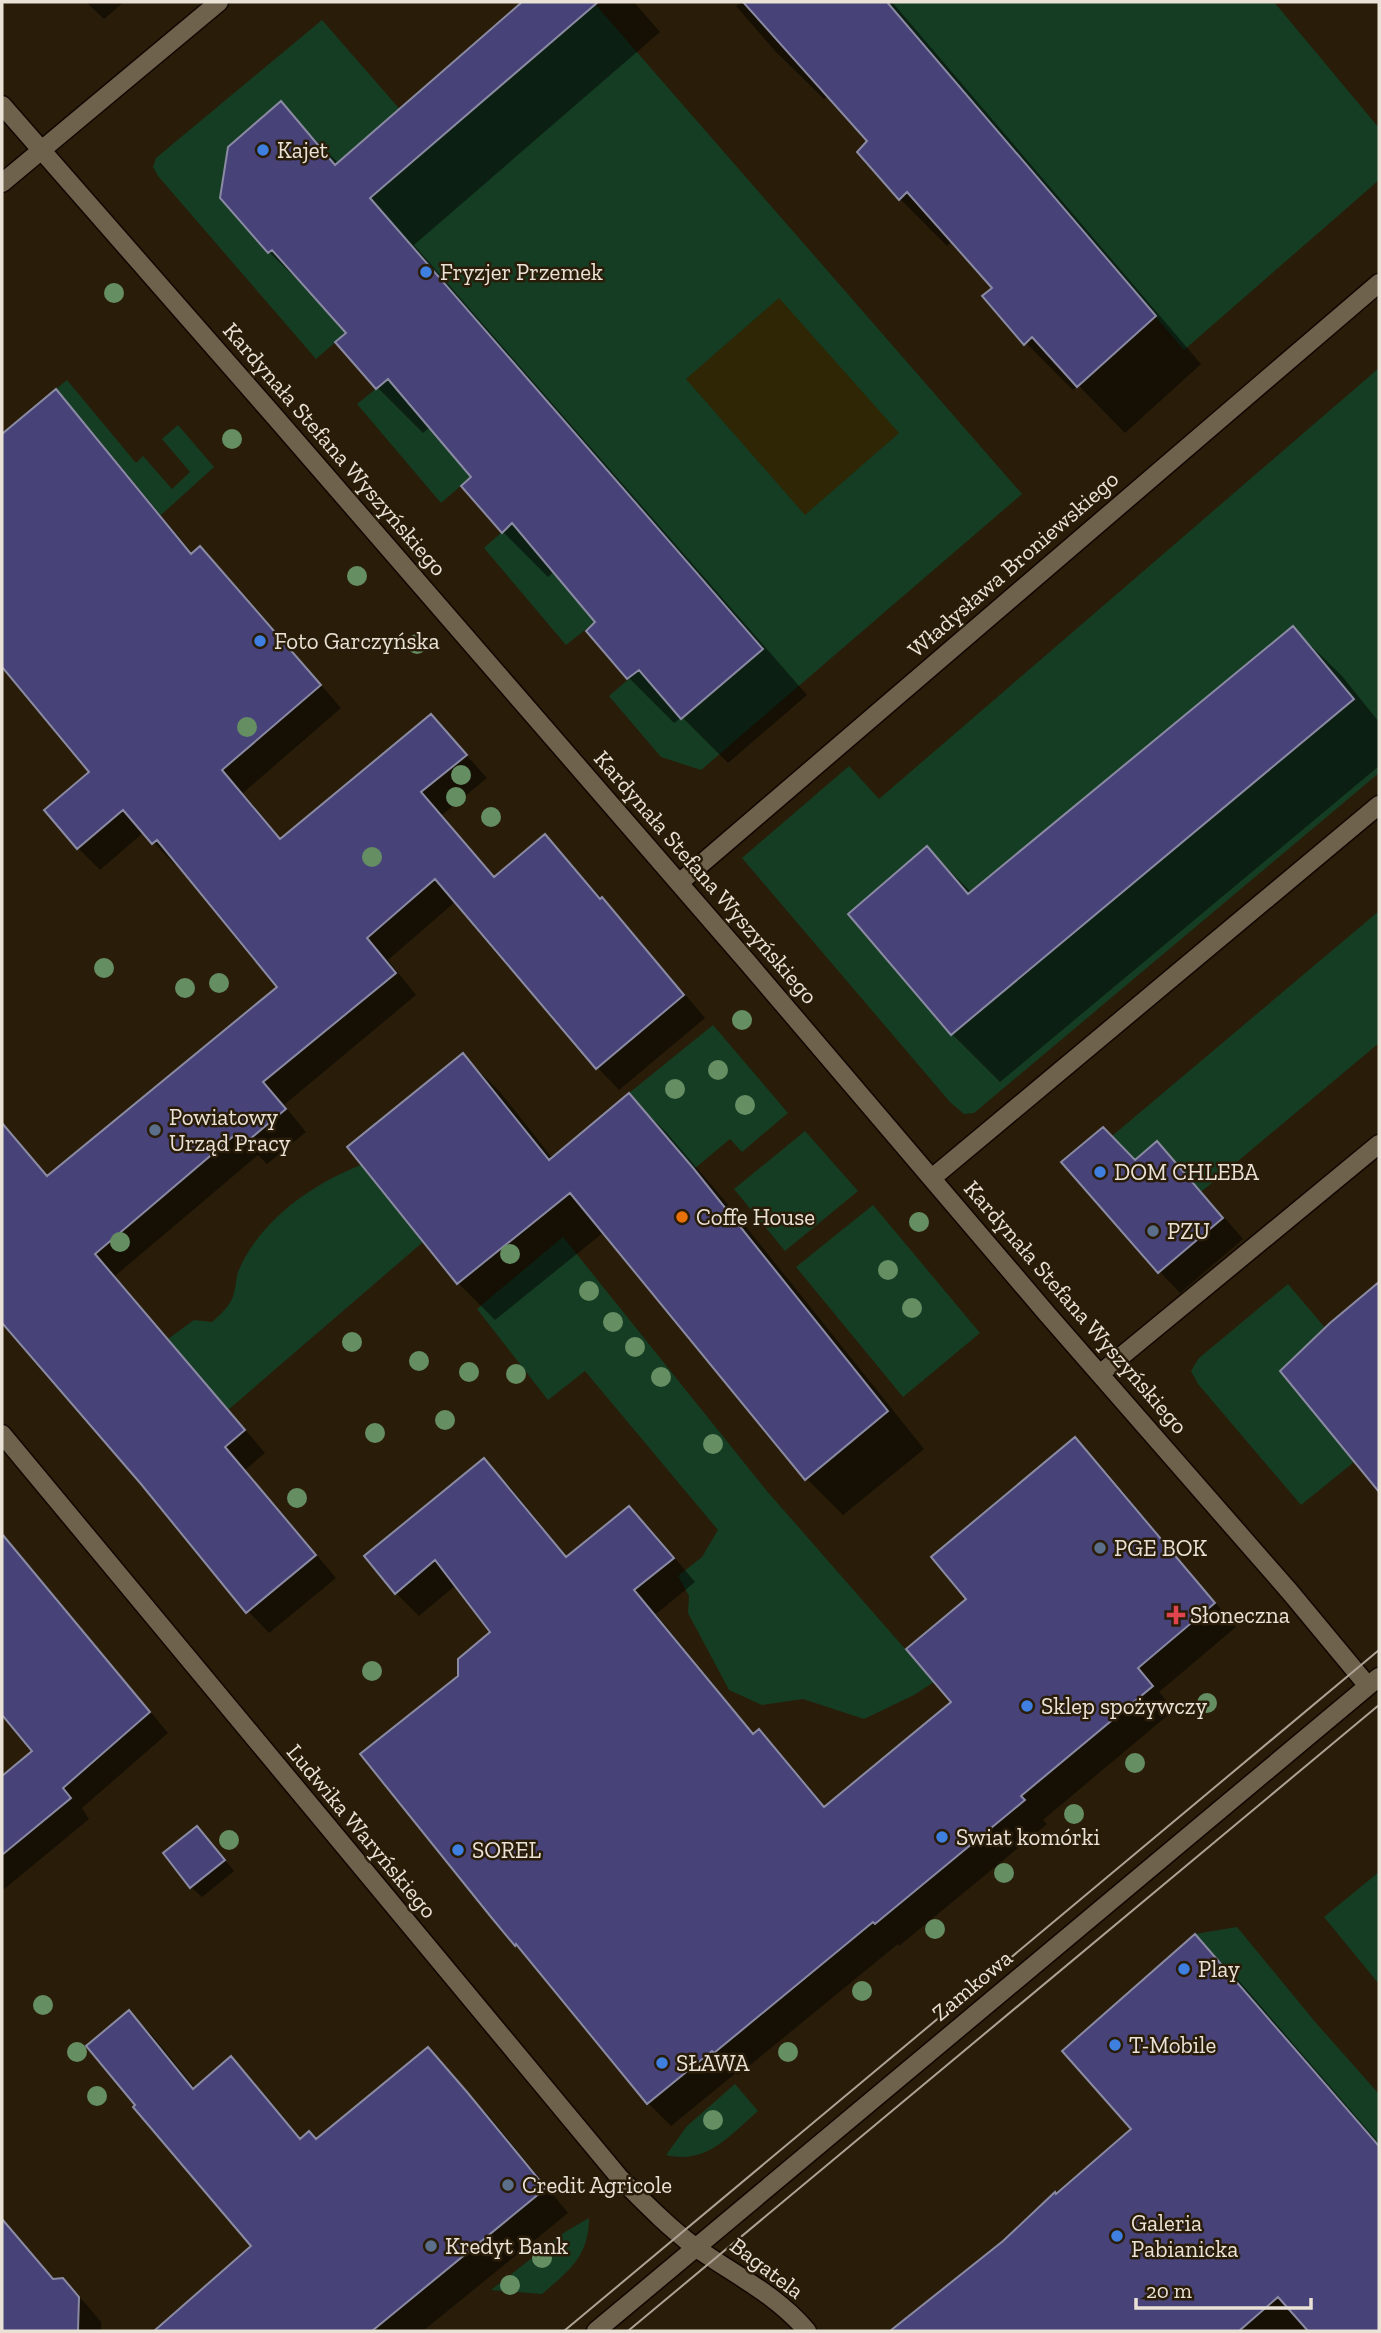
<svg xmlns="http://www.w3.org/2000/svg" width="1381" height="2333" font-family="'Zilla Slab',serif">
<rect width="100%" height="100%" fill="#291d09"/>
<path fill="#153d23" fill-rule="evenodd" d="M 887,2 L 1274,2 L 1379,128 L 1379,180 L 1184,350 Z
M 595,4 L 1022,494 L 701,770 L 661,757 L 609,696 L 639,670 L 681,719 L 760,651 L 301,283 L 346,333 L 316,359 L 158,176 L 153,167 L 156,158 L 322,20 L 431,145 Z
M 1379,368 L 1379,773 L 974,1113 L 964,1114 L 950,1102 L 742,858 L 849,766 L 879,799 ZM 1293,626 L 1353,698 L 978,889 ZM 927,846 L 951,1035 L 848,914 Z
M 388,379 L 471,477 L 441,503 L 357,404 Z
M 67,380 L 136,463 L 143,456 L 172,489 L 190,472 L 162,439 L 178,425 L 214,467 L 2,659 L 2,610 L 142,495 L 56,389 Z
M 512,523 L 595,622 L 566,645 L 484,548 Z
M 1379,911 L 1379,1043 L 1201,1192 L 1157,1141 L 1133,1161 L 1112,1136 Z
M 713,1025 L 788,1113 L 742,1152 L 730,1139 L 694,1169 L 629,1093 Z
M 805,1131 L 858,1191 L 785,1251 L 734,1189 Z
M 361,1165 L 423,1242 L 228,1410 L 168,1339 L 194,1320 L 212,1322 C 220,1315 232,1304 234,1293 C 236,1286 236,1278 238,1272 C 259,1221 312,1184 361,1165 Z
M 873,1205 L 980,1333 L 903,1397 L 796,1267 Z
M 563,1237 L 766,1490 L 934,1682 L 914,1695 L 864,1719 L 803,1699 L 762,1705 L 729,1690 L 688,1613 L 689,1596 L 678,1576 L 702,1557 L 718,1530 L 585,1371 L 548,1400 L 477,1309 Z
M 1288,1284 L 1332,1336 L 1280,1372 L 1354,1462 L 1301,1505 L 1198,1384 L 1191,1371 L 1199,1358 Z
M 1379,1872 L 1379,1984 L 1324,1917 Z
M 1237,1927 L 1316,2023 L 1379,2094 L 1379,2146 L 1195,1934 Z
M 735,2084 L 758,2111 C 730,2135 707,2165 666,2155 L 687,2126 Z
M 589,2218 C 589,2256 569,2271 542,2294 L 491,2290 L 565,2232 Z"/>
<path fill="#2e2605" d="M 779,298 L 899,433 L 805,515 L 686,379 Z"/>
<path fill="#0007" d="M 86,2 L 124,2 L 104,19 Z
M 525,2 L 634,2 L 660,32 L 414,245 L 807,695 L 728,763 L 682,717 L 674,723 L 629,678 L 588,631 L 597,622 L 555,571 L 548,577 L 503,532 L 464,486 L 474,477 L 431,426 L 423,433 L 378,388 L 348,334 L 315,297 L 269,252 L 281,104 L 339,164 Z
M 741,2 L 892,2 L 1201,364 L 1125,433 L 1078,385 L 1073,390 L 1026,343 L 995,288 L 952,241 L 947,246 L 900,199 L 870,141 L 829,95 L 824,99 L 776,52 L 736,6 Z
M 55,392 L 77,413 L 193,554 L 200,548 L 221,570 L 341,708 L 243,793 L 282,840 L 431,716 L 487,778 L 442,815 L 496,878 L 545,836 L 623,921 L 705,1018 L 619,1090 L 598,1068 L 456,901 L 388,960 L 416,995 L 284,1105 L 306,1132 L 267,1164 L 258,1155 L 115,1276 L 265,1453 L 245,1470 L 336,1578 L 269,1633 L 248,1611 L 142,1483 L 2,1320 L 2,1124 L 49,1177 L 279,988 L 178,862 L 175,865 L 144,832 L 100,870 L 78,848 L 46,810 L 91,772 L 2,665 L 2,436 Z
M 1293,628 L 1342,676 L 1379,722 L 1379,766 L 1000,1082 L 952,1034 L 927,848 L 972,893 Z
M 463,1055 L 500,1092 L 553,1159 L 629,1095 L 666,1132 L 731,1208 L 924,1449 L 843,1515 L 806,1478 L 604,1232 L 495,1320 L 458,1283 Z
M 1157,1143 L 1178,1164 L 1243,1239 L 1180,1293 L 1160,1272 L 1064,1162 L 1135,1162 Z
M 1379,1285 L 1379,1484 L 1356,1460 L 1332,1324 Z
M 1075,1439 L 1098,1462 L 1236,1627 L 1159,1692 L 1174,1710 L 1043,1820 L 1047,1824 L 899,1946 L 898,1944 L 738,2075 L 736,2073 L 671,2126 L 648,2103 L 532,1960 L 492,1915 L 460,1676 L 493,1632 L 456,1585 L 419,1616 L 396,1593 L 484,1460 L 507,1483 L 568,1558 L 629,1508 L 652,1531 L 695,1582 L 656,1614 L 755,1735 L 759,1732 L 782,1755 L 826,1807 L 954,1703 L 969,1599 Z
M 2,1536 L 21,1555 L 168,1733 L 82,1808 L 89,1819 L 2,1891 L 2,1778 L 35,1751 L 2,1712 Z
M 207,1838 L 234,1871 L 202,1897 L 191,1887 Z
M 1195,1937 L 1234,1975 L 1379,2143 L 1379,2331 L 932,2331 L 928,2327 L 1004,2242 L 1133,2130 Z
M 129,2012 L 152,2035 L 196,2089 L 231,2059 L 254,2082 L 302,2139 L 317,2141 L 428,2050 L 490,2117 L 568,2213 L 423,2331 L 159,2331 L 254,2246 L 137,2105 Z
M 2,2218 L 55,2280 L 63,2280 L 86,2304 L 101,2322 L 101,2331 L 2,2331 Z"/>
<path fill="#474379" stroke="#8a8aa3" stroke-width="2" d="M 522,2 L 598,2 L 370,198 L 763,649 L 681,719 L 639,670 L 627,679 L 586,631 L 595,622 L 512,523 L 502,533 L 461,486 L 471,477 L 388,379 L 376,389 L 335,342 L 346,333 L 272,250 L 268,253 L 220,198 L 228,147 L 281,101 L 335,165 Z
M 743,2 L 887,2 L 1156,316 L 1077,387 L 1032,337 L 1024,345 L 982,296 L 992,288 L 907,192 L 899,200 L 857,152 L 867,141 Z
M 56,389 L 191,554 L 200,546 L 321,685 L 222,770 L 280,839 L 431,714 L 467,755 L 421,792 L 494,877 L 545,834 L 600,899 L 602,897 L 684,995 L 596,1069 L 435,879 L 367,938 L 396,973 L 263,1082 L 286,1109 L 244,1144 L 236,1134 L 95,1254 L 245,1430 L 225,1447 L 316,1555 L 246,1613 L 141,1484 L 2,1323 L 2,1123 L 47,1176 L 277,987 L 157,840 L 152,844 L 123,810 L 77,849 L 44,810 L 89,772 L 2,667 L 2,434 Z
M 1293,626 L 1354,699 L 951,1035 L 848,914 L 927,846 L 968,894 Z
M 463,1053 L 549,1160 L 629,1093 L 694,1169 L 888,1411 L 805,1480 L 570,1193 L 457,1284 L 347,1147 Z
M 1103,1127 L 1135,1160 L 1157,1141 L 1223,1218 L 1158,1273 L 1061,1162 Z
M 1379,1282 L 1379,1492 L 1280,1371 L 1330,1323 Z
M 1075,1437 L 1215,1603 L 1138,1668 L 1153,1686 L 1021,1796 L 1025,1800 L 875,1924 L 873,1922 L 714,2053 L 712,2051 L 647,2104 L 516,1944 L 515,1946 L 491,1917 L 360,1754 L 458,1676 L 458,1659 L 490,1632 L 435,1560 L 395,1594 L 364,1556 L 484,1458 L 566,1557 L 629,1506 L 674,1558 L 634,1590 L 753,1734 L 759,1729 L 824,1807 L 951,1702 L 906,1649 L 966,1599 L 931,1557 Z
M 2,1534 L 150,1712 L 63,1788 L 71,1798 L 2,1855 L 2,1776 L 32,1751 L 2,1715 Z
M 197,1826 L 225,1860 L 190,1888 L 163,1853 Z
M 1195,1934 L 1379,2146 L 1379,2331 L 1308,2331 L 1278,2297 L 1239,2331 L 890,2331 L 1003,2241 L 1055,2192 L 1056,2194 L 1131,2129 L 1062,2051 Z
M 129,2010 L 193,2089 L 231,2056 L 300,2139 L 309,2131 L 316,2139 L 428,2047 L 467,2092 L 546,2188 L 372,2331 L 154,2331 L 251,2246 L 133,2107 L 135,2105 L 86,2046 Z
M 2,2219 L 53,2279 L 63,2278 L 79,2297 L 78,2331 L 2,2331 Z"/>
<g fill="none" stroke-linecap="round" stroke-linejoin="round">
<defs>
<path id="minor" d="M 2,105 L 275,417 L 749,964 L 1048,1315 L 1290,1592 L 1368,1686
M 2,183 L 219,2
M 679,883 L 1379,283
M 932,1178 L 1379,805
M 1101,1373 L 1379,1144
M 2,1434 L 619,2177 C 643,2201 667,2226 695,2247 C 733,2274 776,2294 807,2331
M 596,2331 L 1379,1677"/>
</defs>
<use href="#minor" stroke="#110700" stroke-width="21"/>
<use href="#minor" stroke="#6f624c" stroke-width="18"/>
<path stroke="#ada395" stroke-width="2" d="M 564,2331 L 1379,1650
M 628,2331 L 1379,1705"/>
</g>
<g fill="#658e63">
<circle cx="114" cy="293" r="10"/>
<circle cx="232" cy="439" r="10"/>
<circle cx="357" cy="576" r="10"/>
<circle cx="417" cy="644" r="10"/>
<circle cx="247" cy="727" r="10"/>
<circle cx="461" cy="775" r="10"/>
<circle cx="456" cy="797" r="10"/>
<circle cx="491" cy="817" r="10"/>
<circle cx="372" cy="857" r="10"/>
<circle cx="104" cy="968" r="10"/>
<circle cx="219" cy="983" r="10"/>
<circle cx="185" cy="988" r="10"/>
<circle cx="742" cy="1020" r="10"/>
<circle cx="718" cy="1070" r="10"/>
<circle cx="675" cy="1089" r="10"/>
<circle cx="745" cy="1105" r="10"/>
<circle cx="919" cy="1222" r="10"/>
<circle cx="120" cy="1242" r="10"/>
<circle cx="510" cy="1254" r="10"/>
<circle cx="888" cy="1270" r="10"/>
<circle cx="589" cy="1291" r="10"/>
<circle cx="912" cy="1308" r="10"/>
<circle cx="613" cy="1322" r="10"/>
<circle cx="352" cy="1342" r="10"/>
<circle cx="635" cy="1347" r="10"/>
<circle cx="419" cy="1361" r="10"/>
<circle cx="469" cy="1372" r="10"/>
<circle cx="516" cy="1374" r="10"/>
<circle cx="661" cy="1377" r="10"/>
<circle cx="445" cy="1420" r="10"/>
<circle cx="375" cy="1433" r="10"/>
<circle cx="713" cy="1444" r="10"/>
<circle cx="297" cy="1498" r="10"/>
<circle cx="372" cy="1671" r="10"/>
<circle cx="1207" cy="1703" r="10"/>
<circle cx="1135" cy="1763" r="10"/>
<circle cx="1074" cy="1814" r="10"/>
<circle cx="229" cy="1840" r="10"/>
<circle cx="1004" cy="1873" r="10"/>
<circle cx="935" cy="1929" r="10"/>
<circle cx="862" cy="1991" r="10"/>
<circle cx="43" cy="2005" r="10"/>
<circle cx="77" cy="2052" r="10"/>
<circle cx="788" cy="2052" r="10"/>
<circle cx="97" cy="2096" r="10"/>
<circle cx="713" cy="2120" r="10"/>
<circle cx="542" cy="2258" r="10"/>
<circle cx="510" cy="2285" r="10"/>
</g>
<g fill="#3f7fe0" stroke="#291d09" stroke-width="2.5">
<circle cx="263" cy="150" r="7"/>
<circle cx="426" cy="272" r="7"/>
<circle cx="260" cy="641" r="7"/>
<circle cx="1100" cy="1172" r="7"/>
<circle cx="1027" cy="1706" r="7"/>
<circle cx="942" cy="1837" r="7"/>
<circle cx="458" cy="1850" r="7"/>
<circle cx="1184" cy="1969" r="7"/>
<circle cx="1115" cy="2045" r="7"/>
<circle cx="662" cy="2063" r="7"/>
<circle cx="1117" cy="2236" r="7"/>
</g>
<g fill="#5c6f8a" stroke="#291d09" stroke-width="2.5">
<circle cx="155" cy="1130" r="7"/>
<circle cx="1153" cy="1231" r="7"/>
<circle cx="1100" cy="1548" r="7"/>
<circle cx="508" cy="2185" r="7"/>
<circle cx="431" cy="2246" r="7"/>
</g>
<circle fill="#e8710a" stroke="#291d09" stroke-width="2.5" cx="682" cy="1217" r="7"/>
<path fill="#e0444e" stroke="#291d09" stroke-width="2.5" d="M1172.5 1604.5h7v7h7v7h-7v7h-7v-7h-7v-7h7z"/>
<g text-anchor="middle" stroke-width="5" stroke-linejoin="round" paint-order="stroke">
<g font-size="23" fill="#eae2d6" stroke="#291d09" text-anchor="start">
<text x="277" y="158">Kajet</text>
<text x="440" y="280">Fryzjer Przemek</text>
<text x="274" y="649">Foto Garczyńska</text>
<text x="169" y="1125">Powiatowy<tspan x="169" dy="26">Urząd Pracy</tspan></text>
<text x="1114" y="1180">DOM CHLEBA</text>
<text x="696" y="1225">Coffe House</text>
<text x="1167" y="1239">PZU</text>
<text x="1114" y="1556">PGE BOK</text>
<text x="1190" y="1623">Słoneczna</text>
<text x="1041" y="1714">Sklep spożywczy</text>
<text x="956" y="1845">Swiat komórki</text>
<text x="472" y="1858">SOREL</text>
<text x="1198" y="1977">Play</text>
<text x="1129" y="2053">T-Mobile</text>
<text x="676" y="2071">SŁAWA</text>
<text x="522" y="2193">Credit Agricole</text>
<text x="1131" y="2231">Galeria<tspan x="1131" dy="26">Pabianicka</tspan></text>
<text x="445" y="2254">Kredyt Bank</text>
</g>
<g font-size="23" fill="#eae2d6" stroke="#291d09">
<text transform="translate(335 449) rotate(49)" y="8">Kardynała Stefana Wyszyńskiego</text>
<text transform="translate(1013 564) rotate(-41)" y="8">Władysława Broniewskiego</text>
<text transform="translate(706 877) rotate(49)" y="8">Kardynała Stefana Wyszyńskiego</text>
<text transform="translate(1076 1307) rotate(49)" y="8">Kardynała Stefana Wyszyńskiego</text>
<text transform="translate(362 1831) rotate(50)" y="8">Ludwika Waryńskiego</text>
<text transform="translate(972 1985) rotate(-40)" y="8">Zamkowa</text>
<text transform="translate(767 2268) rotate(37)" y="8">Bagatela</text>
</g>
</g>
<rect width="1381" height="2333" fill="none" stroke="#eae2d6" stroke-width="7"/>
<path d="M1136 2298v10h175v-10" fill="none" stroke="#eae2d6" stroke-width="3.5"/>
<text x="1146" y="2298" font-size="21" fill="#eae2d6" stroke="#291d09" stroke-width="5" paint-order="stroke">20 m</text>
</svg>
